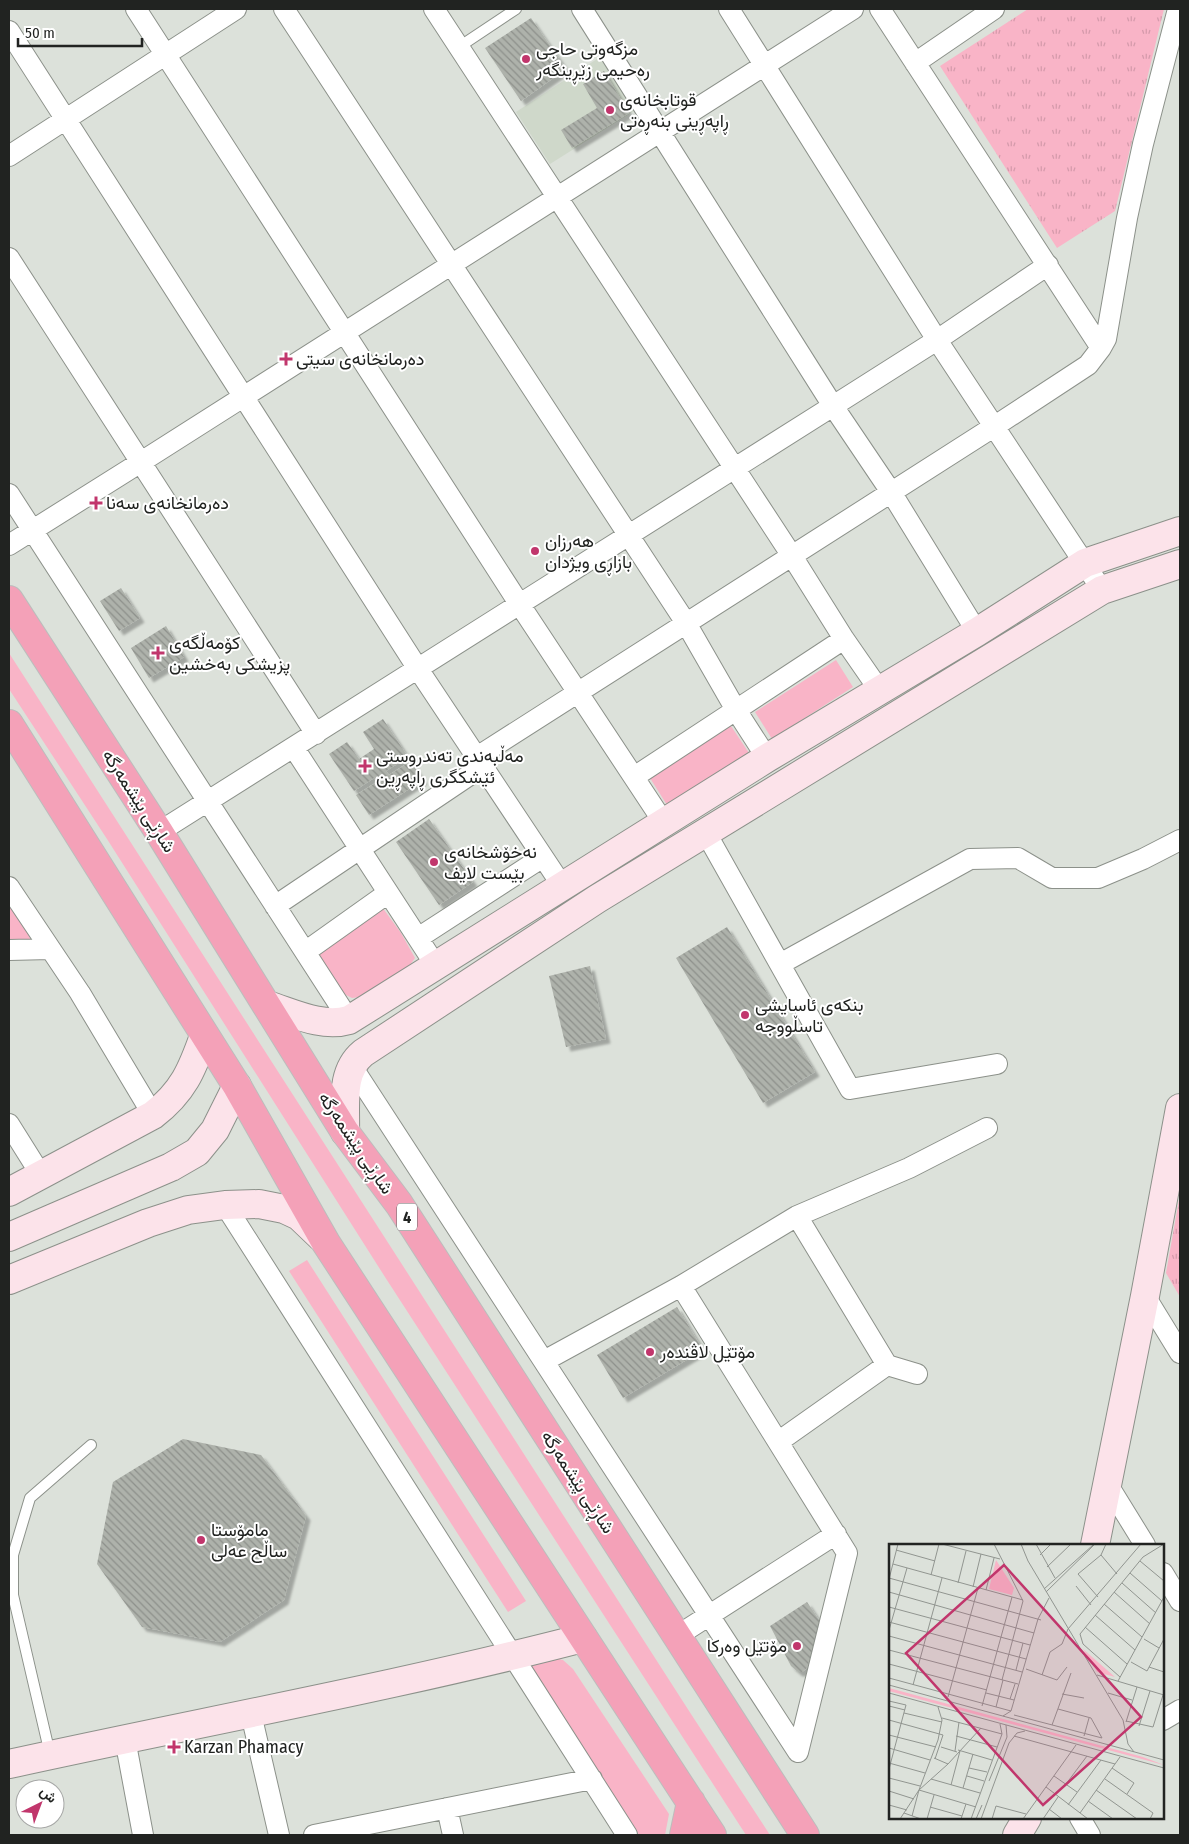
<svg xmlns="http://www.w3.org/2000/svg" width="1189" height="1844" font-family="'Fira Sans Condensed',Vazirmatn,sans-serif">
<defs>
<pattern id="grass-tufts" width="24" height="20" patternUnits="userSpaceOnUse" patternTransform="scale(1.25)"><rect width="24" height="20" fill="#f9b4c7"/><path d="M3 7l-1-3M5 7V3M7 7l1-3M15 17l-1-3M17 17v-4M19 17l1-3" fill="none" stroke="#d59aab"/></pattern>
<pattern id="building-back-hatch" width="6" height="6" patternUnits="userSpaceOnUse" patternTransform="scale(1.25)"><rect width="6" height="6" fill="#aeb2ab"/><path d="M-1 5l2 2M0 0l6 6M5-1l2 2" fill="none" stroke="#8d908b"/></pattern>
<filter id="shadow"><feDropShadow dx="4.5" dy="4.5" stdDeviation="1" flood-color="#0004"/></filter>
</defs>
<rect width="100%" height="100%" fill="#dce1da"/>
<path fill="#cfd8ca" d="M 600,57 L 634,111 L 550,164 L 516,112 Z"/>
<path fill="url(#grass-tufts)" d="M 1028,9 L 1164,9 L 1115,211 L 1057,248 L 940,66 Z
M 1180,1194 L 1180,1297 L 1166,1273 Z"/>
<path fill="#f9b4c7" d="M 9,653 L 691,1714 L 770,1835 L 746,1835 L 385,1277 L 107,839 L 9,689 Z
M 836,660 L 853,687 L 772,739 L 755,712 Z
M 731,726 L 749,753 L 667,805 L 650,778 Z
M 9,898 L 31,940 L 9,939 Z
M 382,907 L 401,933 L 415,958 L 410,965 L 360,997 L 352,998 L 344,994 L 317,957 L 316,945 Z
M 307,1260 L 526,1601 L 508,1612 L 289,1271 Z
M 554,1658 L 563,1660 L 573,1669 L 669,1814 L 665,1835 L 639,1835 L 530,1665 Z"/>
<path fill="url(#building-back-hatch)" filter="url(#shadow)" d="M 531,18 L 566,69 L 521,101 L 485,48 Z
M 604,71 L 629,113 L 572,148 L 561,130 L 597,108 L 583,84 Z
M 121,588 L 140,618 L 119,631 L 100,601 Z
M 166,626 L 184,657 L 149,678 L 131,648 Z
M 383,719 L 408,757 L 386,771 L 389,775 L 411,761 L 423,780 L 369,815 L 356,795 L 377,782 L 374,778 L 354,791 L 329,754 L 347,742 L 359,759 L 374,749 L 363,732 Z
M 429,819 L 473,882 L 439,905 L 396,842 Z
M 727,927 L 815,1072 L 763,1103 L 676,958 Z
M 590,966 L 606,1039 L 566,1047 L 549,976 Z
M 677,1307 L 703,1350 L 623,1398 L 597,1355 Z
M 183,1439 L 261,1455 L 306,1516 L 284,1600 L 220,1642 L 142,1627 L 97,1564 L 113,1482 Z
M 807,1602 L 821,1623 L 807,1668 L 802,1672 L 798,1672 L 791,1666 L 770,1626 Z"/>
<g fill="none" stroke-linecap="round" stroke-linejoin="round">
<defs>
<path id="lane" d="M 459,47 L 516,9
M 50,1754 L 13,1595 L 13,1555 L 30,1498 L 91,1445"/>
<path id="street" d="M 136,9 L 520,605 L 664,823
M 284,9 L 686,623 L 736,710 L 767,758
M 434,9 L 792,556 L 844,639 L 880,691
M 582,9 L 833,406 L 891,492 L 977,632
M 729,9 L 937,340 L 1102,590
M 880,9 L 1101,348
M 9,31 L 418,669 L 563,887
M 915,63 L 994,9
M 9,156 L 236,9
M 9,258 L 316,734
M 9,494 L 349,1020
M 9,545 L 141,462 L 853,9
M 294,748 L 436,966
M 477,757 L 995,426 L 1088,365 L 1101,348 L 1106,339 L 1127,218 L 1143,144 L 1178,9
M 634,777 L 844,639
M 159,832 L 833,406 L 937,340 L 1048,265
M 706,833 L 850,1089 L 997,1064
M 9,887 L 80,993 L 153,1115
M 275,906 L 483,766
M 418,938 L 543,857
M 9,950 L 50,949
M 305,952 L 388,893
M 780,964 L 970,859 L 1018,858 L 1052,878 L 1098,878 L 1143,859 L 1180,840
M 351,1065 L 798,1752
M 9,1124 L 41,1175
M 225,1205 L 627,1835
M 797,1216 L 887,1365 L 917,1374
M 681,1286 L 847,1553 L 798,1752
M 1145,1296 L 1180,1353
M 544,1361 L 681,1286 L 797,1216 L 909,1168 L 987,1128
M 778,1442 L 887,1365
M 1108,1485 L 1145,1545
M 1163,1573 L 1180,1601
M 677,1636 L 836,1534
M 251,1714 L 279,1835
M 1163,1720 L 1180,1710
M 125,1739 L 143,1835
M 447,1808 L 453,1835
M 1080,1818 L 1090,1835
M 314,1835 L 592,1779"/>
<path id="secondary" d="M 267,1005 C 293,1013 322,1028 349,1020 L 767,758 L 977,632 L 1085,563 L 1180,531
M 345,1132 C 346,1104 340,1072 363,1053 L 597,899 L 1102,590 L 1180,564
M 9,1192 L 153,1115 C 183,1092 192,1070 204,1036
M 9,1237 L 171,1167 L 197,1152 L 215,1130 L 237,1086
M 9,1280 L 148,1223 L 188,1210 L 225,1205 L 259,1204 L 284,1209 L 299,1216 L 321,1237
M 1095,1545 L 1145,1296 L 1180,1108
M 9,1764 C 200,1722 394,1687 583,1638
M 1017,1835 L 1027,1818"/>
<path id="highway" d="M 9,600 L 159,832 L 345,1132 L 399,1204 L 805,1835
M 9,724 L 237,1086 L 326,1243 L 712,1835
M 684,1835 L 691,1802"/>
</defs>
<use href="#lane" stroke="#8c918a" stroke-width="12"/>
<use href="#street" stroke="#8c918a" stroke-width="22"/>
<use href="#secondary" stroke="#8c918a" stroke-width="30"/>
<use href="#highway" stroke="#bcbdbc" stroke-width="30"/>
<use href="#lane" stroke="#fff" stroke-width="10"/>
<use href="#street" stroke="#fff" stroke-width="20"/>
<use href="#secondary" stroke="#fce3ea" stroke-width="28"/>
<use href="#highway" stroke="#f4a1b8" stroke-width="28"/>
</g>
<g fill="#c1366c" stroke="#fff" stroke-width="2">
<circle cx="526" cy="59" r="5"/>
<circle cx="610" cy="110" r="5"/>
<path d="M283.5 351.5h5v5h5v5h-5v5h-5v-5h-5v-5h5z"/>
<path d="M93.5 495.5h5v5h5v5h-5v5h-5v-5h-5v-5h5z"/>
<circle cx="535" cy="551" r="5"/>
<path d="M155.5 645.5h5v5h5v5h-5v5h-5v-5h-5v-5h5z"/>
<path d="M362.5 758.5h5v5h5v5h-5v5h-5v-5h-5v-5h5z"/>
<circle cx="434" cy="862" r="5"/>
<circle cx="745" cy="1015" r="5"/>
<circle cx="650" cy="1352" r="5"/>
<circle cx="201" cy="1540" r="5"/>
<circle cx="797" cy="1646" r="5"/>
<path d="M171.5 1739.5h5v5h5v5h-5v5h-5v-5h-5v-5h5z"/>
</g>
<g text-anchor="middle" stroke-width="4" stroke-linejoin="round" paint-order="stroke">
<rect fill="#fff" stroke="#646564" stroke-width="1" x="397" y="1203.5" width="20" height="27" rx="4"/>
<g font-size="16" font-weight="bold" fill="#212321">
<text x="407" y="1223">4</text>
</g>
<g font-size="18" fill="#212321" stroke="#fff" text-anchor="start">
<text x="536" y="55">مزگەوتی حاجی<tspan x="536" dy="21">رەحیمی زێڕینگەر</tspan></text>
<text x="620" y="106">قوتابخانەی<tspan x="620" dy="21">ڕاپەڕینی بنەڕەتی</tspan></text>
<text x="296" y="365">دەرمانخانەی سیتی</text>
<text x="106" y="509">دەرمانخانەی سەنا</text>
<text x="545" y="547">ھەرزان<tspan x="545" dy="21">بازاڕی ویژدان</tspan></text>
<text x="169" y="649">کۆمەڵگەی<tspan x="169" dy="21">پزیشکی بەخشین</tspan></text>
<text x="376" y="762">مەڵبەندی تەندروستی<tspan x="376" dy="21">ئێشکگری ڕاپەڕین</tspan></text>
<text x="444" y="858">نەخۆشخانەی<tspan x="444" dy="21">بێست لایف</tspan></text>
<text x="755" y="1011">بنکەی ئاسایشی<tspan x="755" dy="21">تاسڵووجە</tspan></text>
<text x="660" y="1358">مۆتێل لاڤندەر</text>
<text x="211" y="1536">مامۆستا<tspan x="211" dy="21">ساڵح عەلی</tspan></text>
<text x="787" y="1652" text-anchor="end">مۆتێل وەرکا</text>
<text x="184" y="1753">Karzan Phamacy</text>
</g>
<g font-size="18" fill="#212321" stroke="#fff">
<text transform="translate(139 801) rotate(57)" y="6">شاڕێی پێشمەرگە</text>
<text transform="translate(356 1143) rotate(56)" y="6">شاڕێی پێشمەرگە</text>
<text transform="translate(578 1482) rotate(57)" y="6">شاڕێی پێشمەرگە</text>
</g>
</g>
<g transform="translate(889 1544)">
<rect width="275" height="275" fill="#dce1da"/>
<path d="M 107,16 L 125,44 L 123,51 L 100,45 ZM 194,105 L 226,133 L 208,128 Z" fill="#f9b4c7"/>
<path d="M 0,144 L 254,213 L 275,221 L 0,147 Z" fill="#f9b4c7"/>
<path fill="none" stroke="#919590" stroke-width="1" d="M 53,0 L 111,15M 105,0 L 134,57 L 113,136M 132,0 L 139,17 L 234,176 L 239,200 L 245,208M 147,0 L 166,34M 7,6 L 46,17M 151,11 L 162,0M 212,11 L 228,30M 251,17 L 275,37M 4,20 L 134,56M 158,23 L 182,0M 241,29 L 273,57M 42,31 L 50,0M 0,34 L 152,76M 0,35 L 9,0M 69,39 L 77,7M 233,39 L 267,69M 187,42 L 202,61M 84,43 L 92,10M 155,45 L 204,1M 97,46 L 105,14M 0,48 L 145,89M 157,48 L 206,0M 225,48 L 261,80M 209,53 L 189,30 L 212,11 L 217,0M 215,60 L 253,93M 0,63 L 141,101M 206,71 L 246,106M 0,78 L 137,115M 196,83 L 238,120M 0,86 L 18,24M 0,92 L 133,128M 255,95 L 270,104M 0,106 L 129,140M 242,118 L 258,127 L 275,95M 0,120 L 98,146M 260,123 L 275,128M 137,125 L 168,136 L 178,123M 127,126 L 134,99M 153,131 L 161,108 L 173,100 L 179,85 L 252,0M 208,131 L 275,151M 231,133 L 194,100 L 191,90 L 254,13 L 275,0M 0,134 L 122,167M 229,137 L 275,53M 0,141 L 275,216M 24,141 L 53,34M 0,149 L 275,224M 97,149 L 125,156M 219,149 L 243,156M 173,150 L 195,154M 59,153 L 89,44M 121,155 L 126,140M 0,157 L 17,161 L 0,225M 0,162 L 16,166M 93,162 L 123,53M 107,163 L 114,136M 169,165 L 202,174 L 213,194M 15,169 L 53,178M 125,171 L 213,194M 114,172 L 122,167 L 149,75 L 160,54M 53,174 L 113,190M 0,176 L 54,191 L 46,215M 237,177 L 264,183 L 274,151M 237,178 L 248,143M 163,181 L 182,129M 250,182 L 261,147M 0,191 L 47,203M 67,192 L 108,203M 125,192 L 226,220M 195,192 L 200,174M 52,203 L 68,208M 0,204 L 41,216M 69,206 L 103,216M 66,207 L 70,178M 45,214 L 59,220M 0,219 L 36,229M 80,224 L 98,228M 223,224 L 245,239 L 238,250M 78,232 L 95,237M 165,232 L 188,248M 0,234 L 31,242M 42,235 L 91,249M 216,235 L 264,269 L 261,275M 100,237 L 118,193 L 117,181M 177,240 L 198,212M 62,241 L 71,207M 157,243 L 199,275M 74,244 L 84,210M 30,246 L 87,263M 207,246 L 248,275M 0,247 L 25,255M 199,257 L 224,275M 0,261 L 18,266M 179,261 L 212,216M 41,263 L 73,272M 160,265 L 173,275M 15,269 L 32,275M 191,269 L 231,213M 23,272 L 30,246 L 59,220 L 92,184M 11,275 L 30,246 L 49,196 L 53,176 L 49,163M 38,275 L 45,251M 72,275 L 77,260M 82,275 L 113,190 L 111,180M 87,275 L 93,261M 92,275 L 120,199 L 128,189 L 136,187M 103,275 L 107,262 L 137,270M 134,275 L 187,201M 154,275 L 169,253"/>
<path fill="#c1366c" fill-opacity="0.15" stroke="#c1366c" stroke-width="2.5" d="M 115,21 L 252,173 L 154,261 L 17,109 Z"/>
<rect width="275" height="275" fill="none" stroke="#212321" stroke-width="2.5"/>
</g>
<rect width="1189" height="1844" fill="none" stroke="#212321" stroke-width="20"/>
<g transform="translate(40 1804) rotate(42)"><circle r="24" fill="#ffffff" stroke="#a6a7a6"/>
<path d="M0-4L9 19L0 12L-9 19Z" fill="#c1366c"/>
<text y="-8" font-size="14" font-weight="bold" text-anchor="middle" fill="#212321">ش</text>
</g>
<path d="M18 38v8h124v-8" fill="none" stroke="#212321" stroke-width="2.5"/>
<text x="25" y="38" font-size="15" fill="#212321" stroke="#ffffff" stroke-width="4" paint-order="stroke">50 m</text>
</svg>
